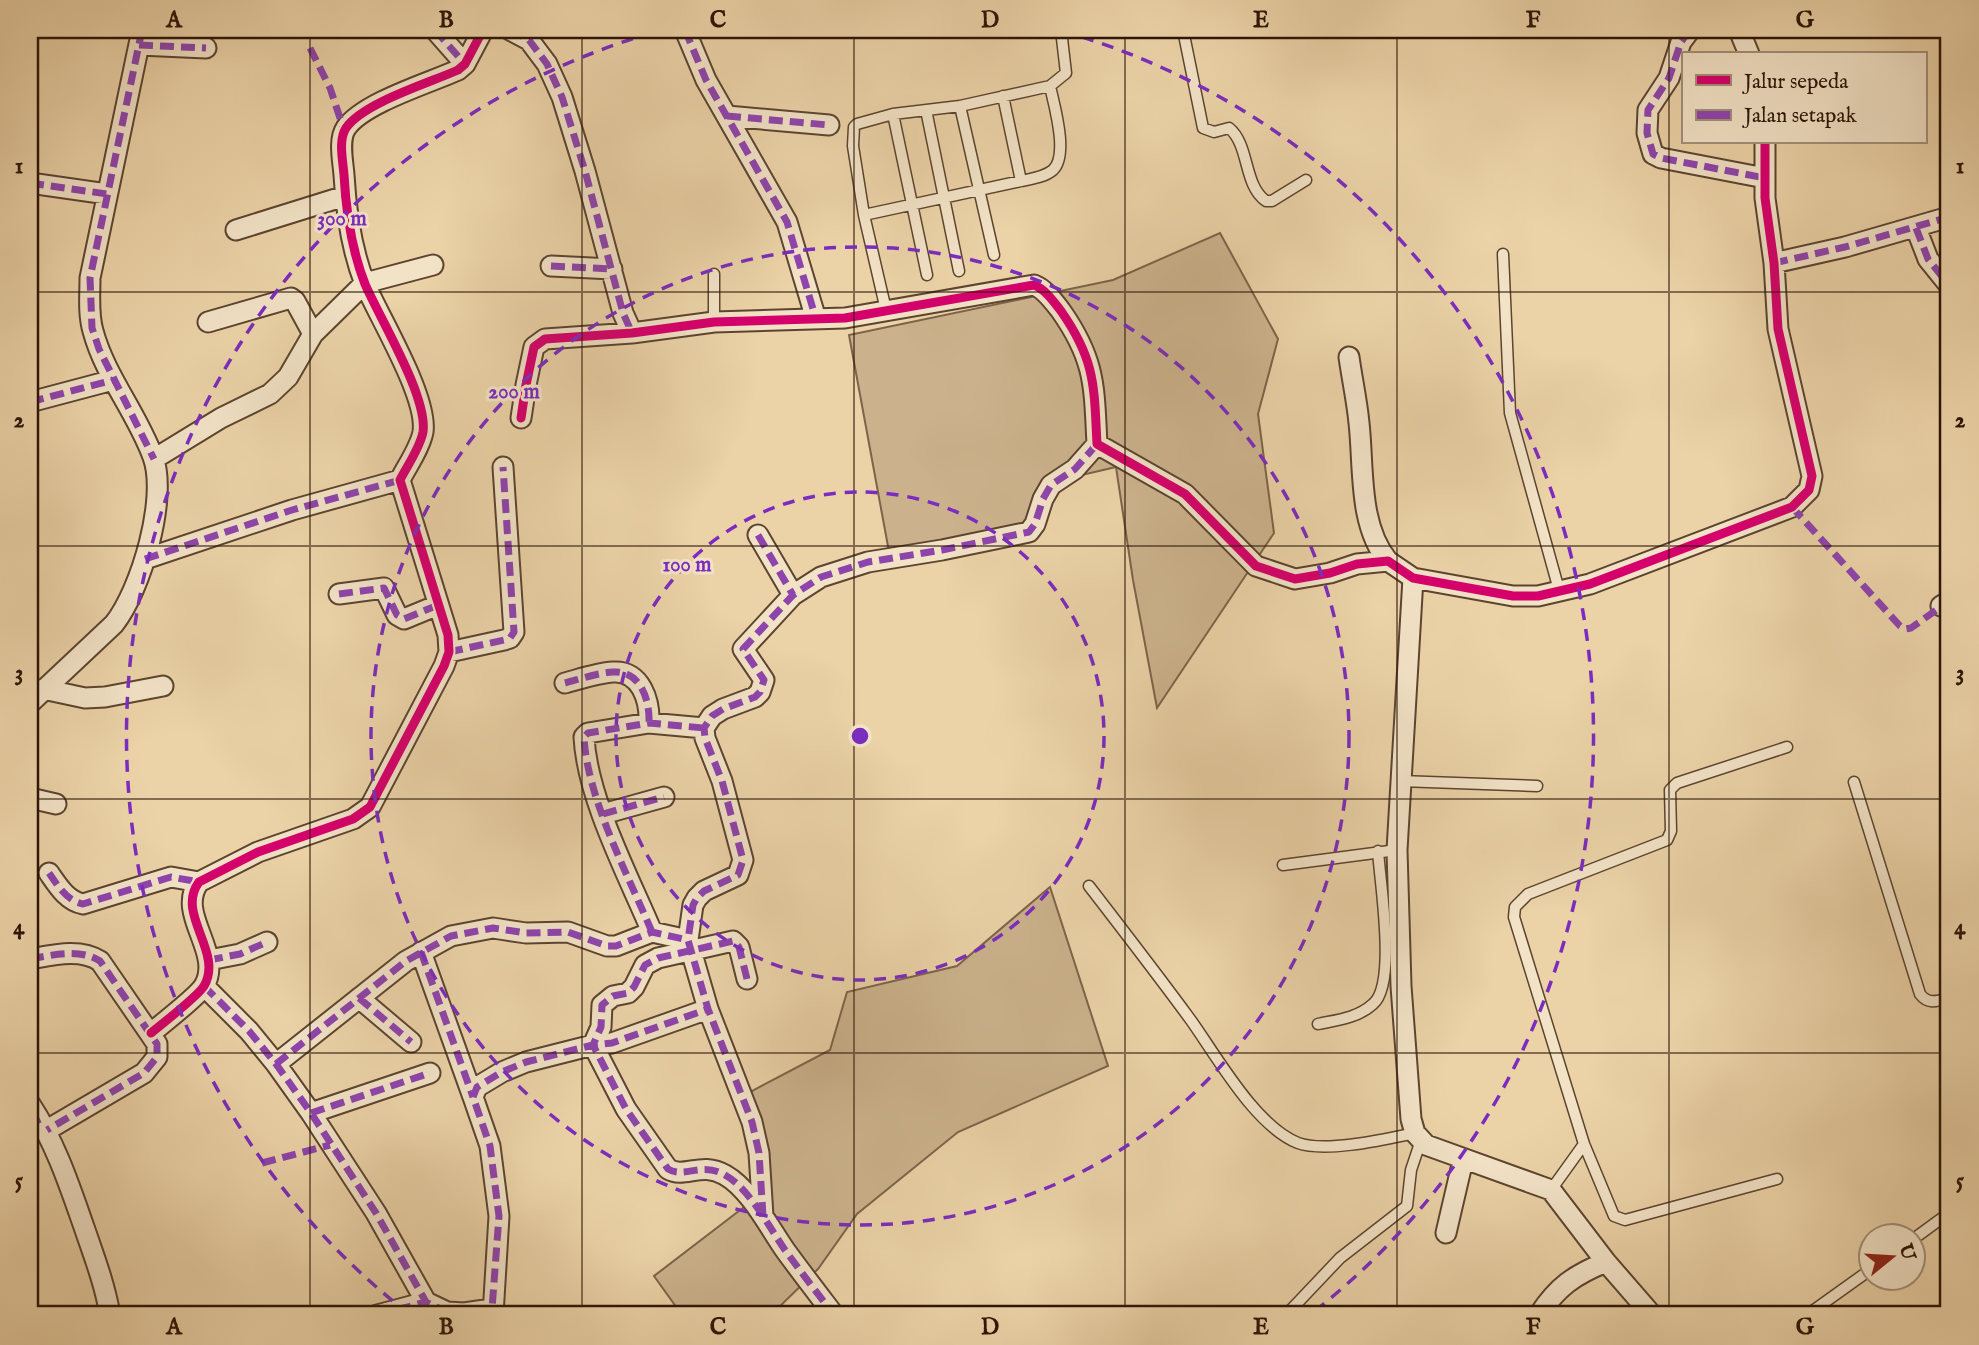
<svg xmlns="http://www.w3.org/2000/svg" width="1979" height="1345" font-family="'IM FELL English',serif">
<rect width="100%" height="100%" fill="#ebd2a7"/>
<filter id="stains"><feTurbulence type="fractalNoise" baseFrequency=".00286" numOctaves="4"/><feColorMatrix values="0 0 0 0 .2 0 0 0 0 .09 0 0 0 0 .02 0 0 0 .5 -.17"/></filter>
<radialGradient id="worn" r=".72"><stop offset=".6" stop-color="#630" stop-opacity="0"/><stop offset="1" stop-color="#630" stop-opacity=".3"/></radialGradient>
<path fill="#cbb28c" stroke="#7c644a" stroke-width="2" d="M 1220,233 L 1278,339 L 1258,414 L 1274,533 L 1157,708 L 1133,580 L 1116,467 L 1043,484 L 1026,529 L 892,568 L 849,335 L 1113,280 Z
M 1050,887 L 1108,1066 L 958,1132 L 857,1214 L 818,1269 L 771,1315 L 682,1315 L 654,1276 L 765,1191 L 750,1092 L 830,1050 L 847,992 L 957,966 Z"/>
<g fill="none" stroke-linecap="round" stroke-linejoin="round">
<defs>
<path id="lane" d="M 1183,30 L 1203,128 L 1214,132 L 1229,128 C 1250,145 1243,185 1266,201 L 1272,201 L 1306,180
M 1003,96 L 1021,181
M 960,106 L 994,255
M 926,110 L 959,271
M 893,114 L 927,275
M 864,215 L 1021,181 C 1031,179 1045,177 1053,170 C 1069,155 1054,105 1050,86
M 1503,254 L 1510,413 L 1559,590
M 886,310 L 864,215 L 853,146 L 854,127 L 857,124 L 893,114 L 960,106 L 1050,86 L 1066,73 L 1061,30
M 714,322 L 714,274
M 1400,781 L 1537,786
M 1854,782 L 1920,994 C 1928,1005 1938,1001 1949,998
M 1283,865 L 1397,850
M 1089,886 C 1123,930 1157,974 1190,1019 C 1216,1055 1255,1126 1298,1143 C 1326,1153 1386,1139 1415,1133
M 1318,1024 C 1337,1020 1358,1018 1373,1004 C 1397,984 1380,883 1378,851
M 1777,1179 L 1625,1220 L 1614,1216 L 1584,1144 L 1514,917 L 1515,907 L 1528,894 L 1667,840 L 1671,831 L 1670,790 L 1677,783 L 1787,747
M 1551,1190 L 1584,1144
M 1912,1240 L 1949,1213
M 1286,1315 L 1340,1258 L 1407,1206 L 1411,1170 L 1421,1140
M 1807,1315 L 1870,1270"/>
<path id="street" d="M 435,30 L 465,64
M 510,30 L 529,40 L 547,64 L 562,97 L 585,171 L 623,313 L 632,333
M 685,30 L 706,80 L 787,222 L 816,319
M 1690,30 L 1681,42 L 1669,78 L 1648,110 L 1647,133 L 1653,154 L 1661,158 L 1765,178
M 1739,30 L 1749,54
M 139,45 L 206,48
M 727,116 L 829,125
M 30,183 L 107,194
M 1916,228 L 1928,259 L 1949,285
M 236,230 L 345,196
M 1774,263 L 1845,247 L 1949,217
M 551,266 L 612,269
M 208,322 L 291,298 L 295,301 L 313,334
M 1349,357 C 1352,379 1357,401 1359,423 C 1364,467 1358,525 1388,561
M 30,402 L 113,380
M 521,418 L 526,385 L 534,347 L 545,339 L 632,333 L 714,322 L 845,318 L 1034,285 C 1045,289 1054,302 1061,311 C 1096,361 1094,387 1097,444 L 1185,494 L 1256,566 L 1295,579 L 1330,573 L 1357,564 L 1388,561 L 1413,578 L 1513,596 L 1538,596 L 1590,584 L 1792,507 L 1809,490 L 1812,476 L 1778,329 L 1774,263 L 1765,198 L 1765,142
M 154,459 L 221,418 L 270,394 L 288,377 L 313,334 L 365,283 L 433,265
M 758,535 L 793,595
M 145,559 L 292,510 L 400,480
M 1413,578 L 1397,850 L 1401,986 L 1411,1119 L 1415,1133 L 1426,1145 L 1551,1190 L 1606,1262 L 1652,1315
M 339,594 L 384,588 L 397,615 L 404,619 L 438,605
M 1941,606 L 1949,601
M 449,652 L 504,640 L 510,638 L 514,632 L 503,467
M 565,683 C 580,679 597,673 613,672 C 641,670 650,701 649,723
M 43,689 L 85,698 L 105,697 L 163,686
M 30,703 L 114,624 C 141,590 168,498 153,457 C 137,413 105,376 93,331 C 88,314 90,295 90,278 L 142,30
M 30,798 L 56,804
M 603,814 L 664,797
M 49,873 C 58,886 67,901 83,904 L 171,877 L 199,882
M 652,932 C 628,875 587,798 584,737 L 588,733 L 649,723 L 704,728
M 421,952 L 473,1097
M 30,959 C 53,955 80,948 100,961 L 157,1044 L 157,1057 L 144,1073 L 47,1130
M 209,960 L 240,954 L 267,942
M 747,979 L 739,947 L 733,941 L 658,958 L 645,965 L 634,987 L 628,993 L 613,996 L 602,1005 L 601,1027 L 593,1045 L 626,1109 L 668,1169 C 685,1179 701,1161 725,1175 C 750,1189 769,1227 785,1250 C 801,1272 818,1294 834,1315
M 204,986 L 249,1031 L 276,1064 L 311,1113 L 376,1213 L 426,1302 L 447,1312 L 464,1313 L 492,1309
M 359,998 L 411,1042
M 151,1033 C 162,1024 198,996 204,986 C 224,952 175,914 199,882 L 258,852 L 353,819 L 370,807 L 444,666 L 449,652 L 448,635 L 400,480 C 407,466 420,448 423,432 C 428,397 380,319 365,284 C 352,251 346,211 344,175 C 343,161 338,140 346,128 C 363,103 429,83 458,70 L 465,64 L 483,30
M 276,1064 L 406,961 L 451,936 L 493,928 L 526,933 L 568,932 L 607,946 L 616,946 L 652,932 L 688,940
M 30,1104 C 55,1142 69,1184 84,1227 C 94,1256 105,1285 110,1315
M 311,1113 L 430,1073
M 763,1216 L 759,1153 L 752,1122 L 708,1009 L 688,940 L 693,905 L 697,898 L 704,891 L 738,875 L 743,860 L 722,781 L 705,738 L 704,728 L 712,716 L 723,709 L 755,697 L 760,692 L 764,680 L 743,649 L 793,595 L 821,577 L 868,562 L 942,550 L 1029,532 L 1035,524 L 1043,499 L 1051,485 L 1075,469 L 1097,444
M 1446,1233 L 1463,1160
M 377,1315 L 426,1302
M 493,1315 L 499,1216 L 490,1146 L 473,1097 L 477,1087 L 502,1072 L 526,1062 L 593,1045 L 612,1043 L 708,1009
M 1539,1315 C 1557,1287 1574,1275 1606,1262"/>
</defs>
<use href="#lane" stroke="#5c442f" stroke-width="13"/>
<use href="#street" stroke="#5c442f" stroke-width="23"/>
<use href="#lane" stroke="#f2e2c6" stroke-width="10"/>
<use href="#street" stroke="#f2e2c6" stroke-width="19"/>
<path stroke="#8e44ad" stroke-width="7" stroke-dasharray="14 7" stroke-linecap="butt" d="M 142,30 L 90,278 L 92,328 L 99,349 L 154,459
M 435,30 L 465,64
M 510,30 L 529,40 L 547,64 L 562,97 L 585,171 L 623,313 L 632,333 L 627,333
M 685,30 L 706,80 L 787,222 L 816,319
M 1690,30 L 1681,42 L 1669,78 L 1648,110 L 1647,133 L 1653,154 L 1661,158 L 1765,178
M 139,45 L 206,48
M 310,48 L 330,88 L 344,130
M 727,116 L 829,125
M 30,183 L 107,194
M 1916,228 L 1928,259 L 1949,285
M 1774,263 L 1845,247 L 1949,217
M 551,266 L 612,269
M 30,402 L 113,380
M 1792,507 L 1900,626 L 1905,629 L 1911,628 L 1949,601
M 758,535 L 793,595
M 145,559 L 292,510 L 400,480
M 339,594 L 384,588 L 397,615 L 404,619 L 438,605
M 449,652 L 504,640 L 510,638 L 514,632 L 503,467
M 565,683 C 580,679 597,673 613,672 C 641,670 650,701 649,723
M 603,814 L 664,797
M 49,873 C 58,886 67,901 83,904 L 171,877 L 199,882
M 652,932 C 628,875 587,798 584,737 L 588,733 L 649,723 L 704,728
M 421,952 L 473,1097
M 30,959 C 53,955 80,948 100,961 L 157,1044 L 157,1057 L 144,1073 L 47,1130
M 209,960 L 240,954 L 267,942
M 747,979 L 739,947 L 733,941 L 658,958 L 645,965 L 634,987 L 628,993 L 613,996 L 602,1005 L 601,1027 L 593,1045 L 626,1109 L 668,1169 C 685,1179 701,1161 725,1175 C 750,1189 769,1227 785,1250 C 801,1272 818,1294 834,1315
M 204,986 L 249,1031 L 276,1064 L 311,1113 L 376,1213 L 426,1302 L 447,1312 L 464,1313 L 492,1309 L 499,1216 L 490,1146 L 473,1097 L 477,1087 L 502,1072 L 526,1062 L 593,1045 L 612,1043 L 708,1009
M 359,998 L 411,1042
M 276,1064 L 406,961 L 451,936 L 493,928 L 526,933 L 568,932 L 607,946 L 616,946 L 652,932 L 688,940
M 311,1113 L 430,1073
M 30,1124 L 40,1119
M 262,1163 L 330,1145
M 763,1216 L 759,1153 L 752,1122 L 708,1009 L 688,940 L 693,905 L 697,898 L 704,891 L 738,875 L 743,860 L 722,781 L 705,738 L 704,728 L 712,716 L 723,709 L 755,697 L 760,692 L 764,680 L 743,649 L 793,595 L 821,577 L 868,562 L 942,550 L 1029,532 L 1035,524 L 1043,499 L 1051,485 L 1075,469 L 1097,444
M 377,1315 L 426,1302"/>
<defs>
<path id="cycleway" d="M 521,418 L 526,385 L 534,347 L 545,339 L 632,333 L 714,322 L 845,318 L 1034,285 C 1045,289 1054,302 1061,311 C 1096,361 1094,387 1097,444 L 1185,494 L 1256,566 L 1295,579 L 1330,573 L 1357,564 L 1388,561 L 1413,578 L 1513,596 L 1538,596 L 1590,584 L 1792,507 L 1809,490 L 1812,476 L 1778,329 L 1774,263 L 1765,198 L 1765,142
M 151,1033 C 162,1024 198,996 204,986 C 224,952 175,914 199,882 L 258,852 L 353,819 L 370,807 L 444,666 L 449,652 L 448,635 L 400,480 C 407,466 420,448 423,432 C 428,397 380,319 365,284 C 352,251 346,211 344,175 C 343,161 338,140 346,128 C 363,103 429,83 458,70 L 465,64 L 483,30"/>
</defs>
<use href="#cycleway" stroke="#f2e2c6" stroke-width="13"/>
<use href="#cycleway" stroke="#d6006c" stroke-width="9"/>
</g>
<path fill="none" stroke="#2c1507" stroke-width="2" stroke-opacity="0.55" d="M 310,30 L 310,1315M 582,30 L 582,1315M 854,30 L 854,1315M 1125,30 L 1125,1315M 1397,30 L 1397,1315M 1669,30 L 1669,1315M 30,292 L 1949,292M 30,546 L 1949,546M 30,799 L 1949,799M 30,1053 L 1949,1053"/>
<g fill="none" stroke="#7b2cbf" stroke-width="3.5" stroke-dasharray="12 9">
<circle cx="860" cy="736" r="244"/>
<circle cx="860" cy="736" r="489"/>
<path d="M409 1314A733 733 0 0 1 658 31M1062 31A733 733 0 0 1 1311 1314"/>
</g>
<circle cx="860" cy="736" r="10" fill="#7b2cbf" stroke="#f2e2c6" stroke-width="3.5"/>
<g font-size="21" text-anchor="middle" font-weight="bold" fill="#7b2cbf" stroke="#f2e2c6" stroke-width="6" stroke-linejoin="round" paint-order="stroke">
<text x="342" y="225">300 m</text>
<text x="514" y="398">200 m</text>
<text x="687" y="571">100 m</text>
</g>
<rect width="1979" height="1345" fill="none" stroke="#ebd2a7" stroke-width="77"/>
<rect x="1682" y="52" width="245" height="91" fill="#f2e2c6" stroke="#a3907a" stroke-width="2"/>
<rect x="1696" y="75" width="35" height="10" fill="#d6006c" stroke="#a3907a" stroke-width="2"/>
<text x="1744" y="88" font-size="21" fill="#2c1507">Jalur sepeda</text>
<rect x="1696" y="110" width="35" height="10" fill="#8e44ad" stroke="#a3907a" stroke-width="2"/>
<text x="1744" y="122" font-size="21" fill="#2c1507">Jalan setapak</text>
<g transform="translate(1892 1257) rotate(72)"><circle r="33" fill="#f2e2c6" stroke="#a3907a" stroke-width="2"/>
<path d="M0-5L12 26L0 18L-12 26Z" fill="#8f2418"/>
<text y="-10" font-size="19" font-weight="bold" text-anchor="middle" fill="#2c1507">U</text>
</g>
<rect x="38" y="38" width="1902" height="1268" fill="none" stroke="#2c1507" stroke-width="2.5"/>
<g font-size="23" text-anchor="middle" font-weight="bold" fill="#2c1507">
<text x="174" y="27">A</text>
<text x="446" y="27">B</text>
<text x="718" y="27">C</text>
<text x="990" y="27">D</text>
<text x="1261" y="27">E</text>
<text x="1533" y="27">F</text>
<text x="1805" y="27">G</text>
<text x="19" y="173">1</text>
<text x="1960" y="173">1</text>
<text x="19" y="427">2</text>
<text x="1960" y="427">2</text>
<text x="19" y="680">3</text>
<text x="1960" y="680">3</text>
<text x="19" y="934">4</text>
<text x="1960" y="934">4</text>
<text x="19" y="1188">5</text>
<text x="1960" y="1188">5</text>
<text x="174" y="1334">A</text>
<text x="446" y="1334">B</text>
<text x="718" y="1334">C</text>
<text x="990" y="1334">D</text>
<text x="1261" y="1334">E</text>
<text x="1533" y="1334">F</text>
<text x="1805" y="1334">G</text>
</g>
<rect width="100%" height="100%" filter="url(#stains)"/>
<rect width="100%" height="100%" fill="url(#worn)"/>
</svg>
